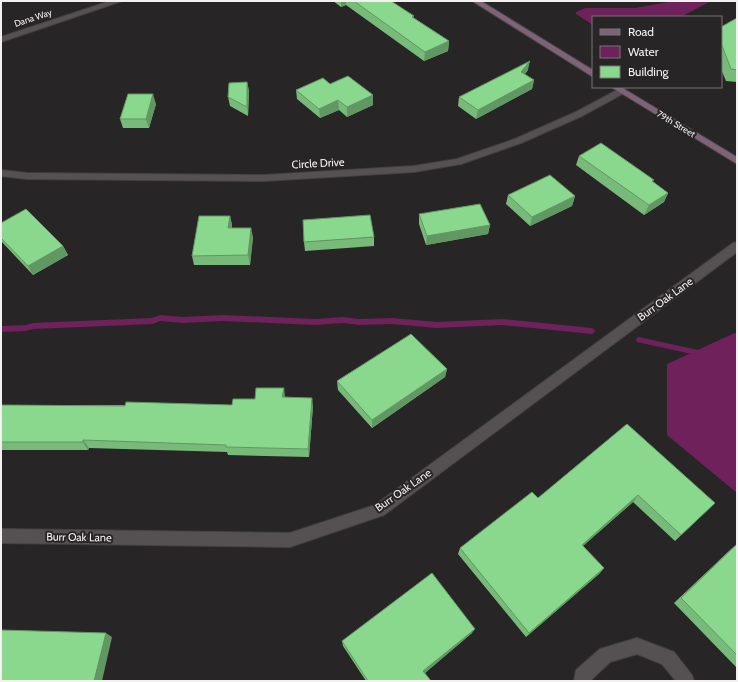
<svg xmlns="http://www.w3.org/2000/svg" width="738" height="682" font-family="Cabin,sans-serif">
<rect width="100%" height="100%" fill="#282527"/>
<path fill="#6e215b" d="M 674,1 L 711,1 L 681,17 L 593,17 L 593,25 L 576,14 L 576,12 L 585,8 L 635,8 Z
M 737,332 L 737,493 L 667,435 L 667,364 Z"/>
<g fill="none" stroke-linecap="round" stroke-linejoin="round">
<path fill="#6e215b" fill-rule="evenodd" d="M 160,315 L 183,317 L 222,315 L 316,319 L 343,317 L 359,319 L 393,318 L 437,322 L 502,319 L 592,328 L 594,329 L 595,331 L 594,333 L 592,334 L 502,325 L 437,328 L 393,324 L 359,325 L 343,323 L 316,325 L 222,321 L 183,323 L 160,321 L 153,324 L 33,329 L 26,331 L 1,332 L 1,326 L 26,325 L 33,323 L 152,318 Z
M 639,337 L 698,350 L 701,351 L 706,357 L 705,359 L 702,360 L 696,355 L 637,342 L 636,340 L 637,338 Z"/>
<defs>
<path id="street" d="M 110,1 L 122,1 L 1,42 L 1,37 Z
M 621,88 L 624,89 L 625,91 L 624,93 L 582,116 L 521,143 L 461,164 L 414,172 L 264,181 L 27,179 L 1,176 L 1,170 L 27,173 L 264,175 L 414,166 L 457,159 L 515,139 L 576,112 Z
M 737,242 L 737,252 L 384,515 L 290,547 L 1,543 L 1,529 L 290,533 L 375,505 L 733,243 Z
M 637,638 L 674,652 L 692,675 L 694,681 L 676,681 L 662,664 L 637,654 L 610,662 L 590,681 L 574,681 L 576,670 L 600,649 Z"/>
<path id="secondary" d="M 472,1 L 481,1 L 593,70 L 593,77 Z
M 611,87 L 621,87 L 737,157 L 737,164 Z"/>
</defs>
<use href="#street" stroke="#434042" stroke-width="2"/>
<use href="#secondary" stroke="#434042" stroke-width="2"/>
<use href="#street" fill="#555153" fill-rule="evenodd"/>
<use href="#secondary" fill="#7d6375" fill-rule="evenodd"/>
</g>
<path fill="#77ba79" d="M 333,1 L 391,1 L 414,18 L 449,41 L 448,51 L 424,61 L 346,5 L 341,7 Z
M 737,18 L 737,82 L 726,81 L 721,69 L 721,27 Z
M 528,70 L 525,74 L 534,80 L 532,89 L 476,119 L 458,106 L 459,97 Z
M 247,82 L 249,91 L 248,116 L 230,106 L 228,97 Z
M 330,84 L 373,105 L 347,117 L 339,110 L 320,118 L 297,99 L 296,90 Z
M 156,104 L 149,128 L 123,128 L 120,119 Z
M 579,156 L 653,182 L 668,193 L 664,202 L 644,215 L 576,165 Z
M 508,195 L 575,196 L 572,206 L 530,226 L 506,204 Z
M 419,214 L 490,225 L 488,234 L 426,245 L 419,224 Z
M 230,216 L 232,225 L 232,228 L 253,237 L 250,265 L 194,265 L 192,256 Z
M 1,223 L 63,246 L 68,255 L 33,275 L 1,241 Z
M 374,237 L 374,246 L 305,251 L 304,242 Z
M 447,369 L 445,377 L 372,428 L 338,390 L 337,381 Z
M 285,396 L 285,397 L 313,406 L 309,457 L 228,455 L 227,452 L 89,448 L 88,450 L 1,450 L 1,405 L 232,405 L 255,399 Z
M 627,424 L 715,503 L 675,541 L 633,502 L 583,546 L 604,568 L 599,574 L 526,637 L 458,554 L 460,548 L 538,498 Z
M 737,544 L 737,668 L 674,603 L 730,550 Z
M 472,633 L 425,673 L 431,681 L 366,681 L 343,646 L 342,641 Z"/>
<path fill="#619763" d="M 341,1 L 346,1 L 346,5 L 341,7 Z
M 449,41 L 448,51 L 424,61 L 425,52 Z
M 530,61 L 528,70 L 519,81 L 521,72 Z
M 534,80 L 532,89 L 476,119 L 478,110 Z
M 247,82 L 249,91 L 248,116 L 247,107 Z
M 153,94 L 156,104 L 149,128 L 146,119 Z
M 373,95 L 373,105 L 347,117 L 347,107 Z
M 338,100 L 339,110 L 320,118 L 319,109 Z
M 668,193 L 664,202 L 644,215 L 649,205 Z
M 575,196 L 572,206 L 530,226 L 532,217 Z
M 230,216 L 232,225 L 231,237 L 228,228 Z
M 490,225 L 488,234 L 426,245 L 427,236 Z
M 251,228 L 253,237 L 250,265 L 248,255 Z
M 63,246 L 68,255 L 33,275 L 28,266 Z
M 447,369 L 445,377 L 372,428 L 372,420 Z
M 284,388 L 285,396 L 284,405 L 282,397 Z
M 312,398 L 313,406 L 309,457 L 308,449 Z
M 83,440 L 89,448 L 88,450 L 83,442 Z
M 638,495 L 633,502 L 577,551 L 582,545 Z
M 604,568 L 599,574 L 526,637 L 529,633 Z
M 475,629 L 472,633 L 422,675 L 423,671 Z
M 106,633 L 112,637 L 102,681 L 94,681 Z"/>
<path fill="#8ad88d" stroke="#619763" d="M 354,1 L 391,1 L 414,16 L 412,17 L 449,41 L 425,52 Z
M 737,18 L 737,70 L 731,69 L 721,43 L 721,27 Z
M 530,61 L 521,72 L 534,80 L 478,110 L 459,97 Z
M 348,76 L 373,95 L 347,107 L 338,100 L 319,109 L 296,90 L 323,78 L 330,84 Z
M 247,82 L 247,107 L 228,97 L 229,83 Z
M 128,94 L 153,94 L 146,119 L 120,119 Z
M 601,143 L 654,180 L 652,181 L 668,193 L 649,205 L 579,156 Z
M 550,175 L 575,196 L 532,217 L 508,195 Z
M 480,204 L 490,225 L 427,236 L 419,214 Z
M 26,209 L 63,246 L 28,266 L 1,238 L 1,223 Z
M 370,215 L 374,237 L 304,242 L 303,220 Z
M 199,216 L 230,216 L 228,228 L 251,228 L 248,255 L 192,256 Z
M 411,334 L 447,369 L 372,420 L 337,381 Z
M 256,388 L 284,388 L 282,397 L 312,398 L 308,449 L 226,447 L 226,445 L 83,440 L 83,442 L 1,442 L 1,405 L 125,406 L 126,402 L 232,405 L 233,399 L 255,399 Z
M 627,424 L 715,503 L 681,535 L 638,495 L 582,545 L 604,568 L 529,633 L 460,548 L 532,492 L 538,498 Z
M 737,544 L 737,655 L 681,598 Z
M 432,573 L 475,629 L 423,671 L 431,681 L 368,681 L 342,641 Z
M 1,630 L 106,633 L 94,681 L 1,681 Z"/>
<g text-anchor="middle" stroke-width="4" stroke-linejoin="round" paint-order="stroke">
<g font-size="9" fill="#f3f0f2" stroke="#282527">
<text transform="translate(33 18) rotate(-18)" y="3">Dana Way</text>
<text transform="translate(676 124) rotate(31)" y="3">79th Street</text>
</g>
<g font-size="11" fill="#f3f0f2" stroke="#282527">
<text transform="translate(318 163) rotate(-3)" y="4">Circle Drive</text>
<text transform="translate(665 299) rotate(-36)" y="4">Burr Oak Lane</text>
<text transform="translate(403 490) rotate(-35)" y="4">Burr Oak Lane</text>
<text transform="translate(79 537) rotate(1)" y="4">Burr Oak Lane</text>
</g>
</g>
<rect width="738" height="682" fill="none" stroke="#f3f0f2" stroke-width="4"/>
<rect x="592" y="16" width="130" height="72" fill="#282527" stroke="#797678"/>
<rect x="600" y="29" width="20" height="6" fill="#7d6375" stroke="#797678"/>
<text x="628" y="36" font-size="12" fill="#f3f0f2">Road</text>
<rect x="600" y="46" width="20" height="12" fill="#6e215b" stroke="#797678"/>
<text x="628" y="56" font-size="12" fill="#f3f0f2">Water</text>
<rect x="600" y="66" width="20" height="12" fill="#8ad88d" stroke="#797678"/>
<text x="628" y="76" font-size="12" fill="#f3f0f2">Building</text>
</svg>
